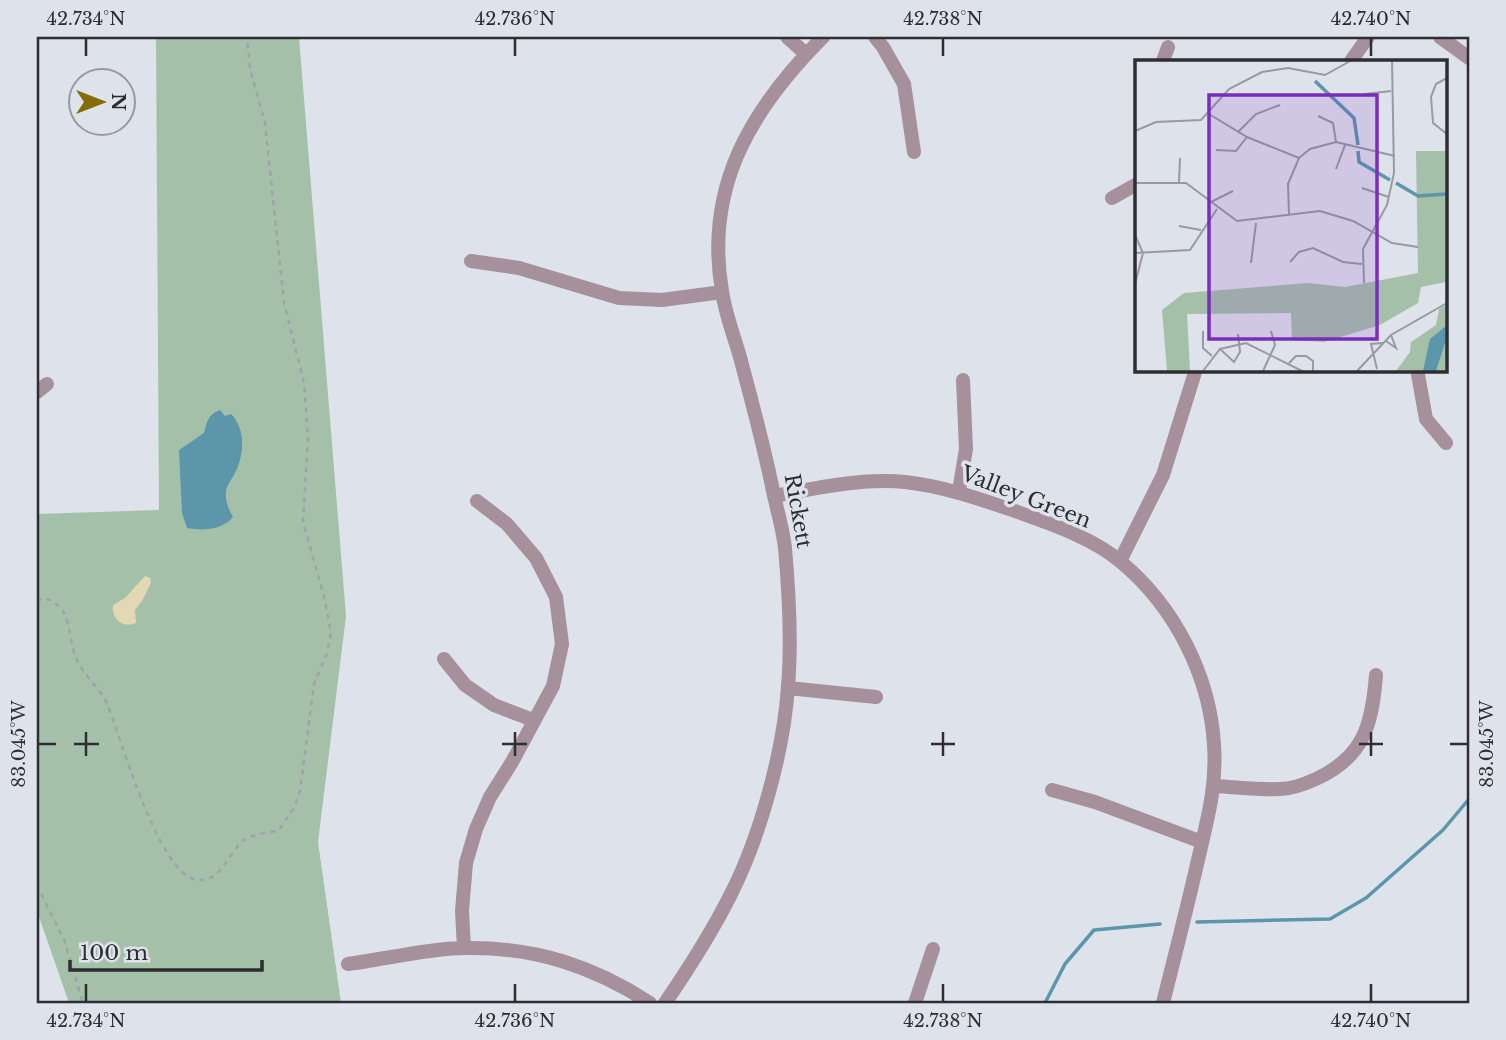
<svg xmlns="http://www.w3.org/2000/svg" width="1506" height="1040" font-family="'Libre Baskerville',serif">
<rect width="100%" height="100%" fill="#dee2ea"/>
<path fill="#a5c0a9" d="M 156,37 L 299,37 L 346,616 L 318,842 L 341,1003 L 69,1003 L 37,911 L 37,514 L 159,510 Z"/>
<path fill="#e2d8b3" d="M 145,576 L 150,578 L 151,583 L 142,601 L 135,610 L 136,623 C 122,629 111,618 113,605 L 125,598 Z"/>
<path fill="#5b96ab" d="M 220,410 L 225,416 L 231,414 C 246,429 244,453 236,471 C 233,478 227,484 226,491 C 225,501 228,508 233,517 C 222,530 203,531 187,528 L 182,513 L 179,450 L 204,433 C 207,422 208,414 220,410 Z"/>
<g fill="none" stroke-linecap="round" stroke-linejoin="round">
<path stroke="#5b96ab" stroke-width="3.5" d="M 1197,922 L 1330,919 L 1366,898 L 1443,830 L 1469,799
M 1045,1003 L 1065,964 L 1094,930 L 1160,924"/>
<path stroke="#9fa3a9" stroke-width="2.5" stroke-dasharray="5 5" stroke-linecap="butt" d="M 37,601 L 43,598 C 76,606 65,638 78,662 C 86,678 101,689 108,706 C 121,738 160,880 199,880 C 222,881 228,853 244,840 C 253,834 269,833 279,830 L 294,808 L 300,791 L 314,684 L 327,653 L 331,633 L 325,600 L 303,522 L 308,437 L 304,383 L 284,303 L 265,123 L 250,69 L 247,37
M 37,885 L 65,942 L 83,1003"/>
<path stroke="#a5909c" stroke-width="14" d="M 787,37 L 806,54
M 875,37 L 883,47 L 904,84 L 914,152
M 1440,37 L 1469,58
M 1163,61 L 1168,47
M 1351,61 L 1368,37
M 1112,198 L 1137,184
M 471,261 L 519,268 L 619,298 L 662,300 L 722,292
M 1417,369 L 1426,419 L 1446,443
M 37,392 L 47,384
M 959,491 L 966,449 L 963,380
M 774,496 C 817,488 861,478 905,482 C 942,486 977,498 1012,510 C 1048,523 1092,537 1121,562 C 1175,607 1210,676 1214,745 C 1217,787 1207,820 1198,860 C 1187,908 1175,955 1163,1003
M 1120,561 L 1163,475 L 1196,369
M 444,659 L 465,685 L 494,705 L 533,720
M 788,688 L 876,697
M 1215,786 C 1236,787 1258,790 1280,789 C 1291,789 1305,784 1316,779 C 1364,757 1372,725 1376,675
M 1052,790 L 1095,802 L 1202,842
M 464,948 L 462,911 L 466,863 L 476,829 L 490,797 L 512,762 L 553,686 L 562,644 L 556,597 L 536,558 L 507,524 L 477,501
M 348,964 C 385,959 431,948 466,948 C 535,947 593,966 650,1003
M 665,1003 C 689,968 712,932 731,894 C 760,837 784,750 788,686 C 792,640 789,593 785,548 C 783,529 777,510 773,491 C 764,446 752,402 740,357 C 734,336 725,313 722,291 C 704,186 752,108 823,37
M 915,1003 L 933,949"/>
</g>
<path fill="none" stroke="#2c2e31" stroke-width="2.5" d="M 86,38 L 86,56M 515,38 L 515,56M 943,38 L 943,56M 1371,38 L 1371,56M 86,732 L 86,756M 515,732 L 515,756M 943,732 L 943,756M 1371,732 L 1371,756M 38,744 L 56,744M 74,744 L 99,744M 502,744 L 527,744M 931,744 L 955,744M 1359,744 L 1383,744M 1450,744 L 1468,744M 86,984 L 86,1002M 515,984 L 515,1002M 943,984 L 943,1002M 1371,984 L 1371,1002"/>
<g text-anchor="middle" stroke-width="7" stroke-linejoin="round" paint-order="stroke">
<g font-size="21" fill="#2c2e31" stroke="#dee2ea">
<text transform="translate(1026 497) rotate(21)" y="7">Valley Green</text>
<text transform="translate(798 511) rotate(80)" y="7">Rickett</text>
</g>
</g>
<g transform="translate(1135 60)">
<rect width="312" height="312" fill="#dee2ea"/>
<path d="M 281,91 L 311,91 L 311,222 L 286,227 L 283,243 L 245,265 L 189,282 L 157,280 L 156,253 L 52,254 L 55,311 L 32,311 L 27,250 L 49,233 L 173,223 L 210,227 L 283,213 ZM 311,245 L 311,311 L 261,311 L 275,292 L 276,282 L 301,265 L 304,249 Z" fill="#a5c0a9"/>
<path d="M 311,266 L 311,280 L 301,311 L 288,311 L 295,279 Z" fill="#5b96ab"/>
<path fill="none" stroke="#5b96ab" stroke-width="3.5" d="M 180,21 L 219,58 L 223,85M 223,91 L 224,102 L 255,120M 261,123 L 283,136 L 312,134"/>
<path fill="none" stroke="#979aa0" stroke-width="2" d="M 312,18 L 301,24 L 296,37 L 298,63 L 312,74M 230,34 L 256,31M 74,54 L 112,77 L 164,98M 183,56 L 198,63 L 201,82M 0,71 L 21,62 L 66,60 L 94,29 L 127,12 L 153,8 L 190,15 L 217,0M 103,72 L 121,54 L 145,45M 81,90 L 101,91 L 112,77M 201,109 L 210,85M 44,122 L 45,98M 0,123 L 51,123 L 102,161 L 185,151 L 218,161 L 257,183 L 283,187M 227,128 L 254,137M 76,142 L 98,131M 154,154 L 153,124 L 164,98 L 175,89 L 201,82 L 260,96M 44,166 L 66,170M 0,175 L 8,193 L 0,224M 0,193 L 55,190 L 82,149M 155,202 L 164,192 L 178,188 L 208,202 L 227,204M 116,203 L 121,163M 229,223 L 228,189 L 252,145 L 259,113 L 257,0M 68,271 L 68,288 L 77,296M 251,281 L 261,288 L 256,275M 85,289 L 99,302 L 105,292 L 103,274M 154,303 L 161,296 L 171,296 L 178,301 L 178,311M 242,309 L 236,284 L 248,283M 68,311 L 85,289 L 111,283 L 167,311M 128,311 L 140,285 L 136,271M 222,311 L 256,275 L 312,243"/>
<path fill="#7b2cbf" fill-opacity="0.15" stroke="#7b2cbf" stroke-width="3.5" d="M 74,35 L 242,35 L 242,279 L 74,279 Z"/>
<rect width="312" height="312" fill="none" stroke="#2c2e31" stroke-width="3.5"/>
</g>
<rect width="1506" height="1040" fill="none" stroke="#dee2ea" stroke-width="77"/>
<g transform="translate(102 102) rotate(90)"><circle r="33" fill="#dee2ea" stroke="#979aa0" stroke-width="2"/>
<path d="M0-5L12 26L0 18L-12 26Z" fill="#856c08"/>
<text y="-10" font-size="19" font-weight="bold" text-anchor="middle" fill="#2c2e31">N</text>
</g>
<path d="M70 960v10h192v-10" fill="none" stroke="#2c2e31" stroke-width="3.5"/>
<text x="80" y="960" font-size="21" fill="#2c2e31" stroke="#dee2ea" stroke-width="5" paint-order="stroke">100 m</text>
<rect x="38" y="38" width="1430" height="964" fill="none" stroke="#2c2e31" stroke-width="2.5"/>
<g font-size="18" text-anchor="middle" fill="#2c2e31">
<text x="86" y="25">42.734°N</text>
<text x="515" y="25">42.736°N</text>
<text x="943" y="25">42.738°N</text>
<text x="1371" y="25">42.740°N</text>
<text transform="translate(1487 744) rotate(-90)" y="6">83.045°W</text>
<text transform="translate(19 744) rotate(-90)" y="6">83.045°W</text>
<text x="86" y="1027">42.734°N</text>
<text x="515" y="1027">42.736°N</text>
<text x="943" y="1027">42.738°N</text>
<text x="1371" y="1027">42.740°N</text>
</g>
</svg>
